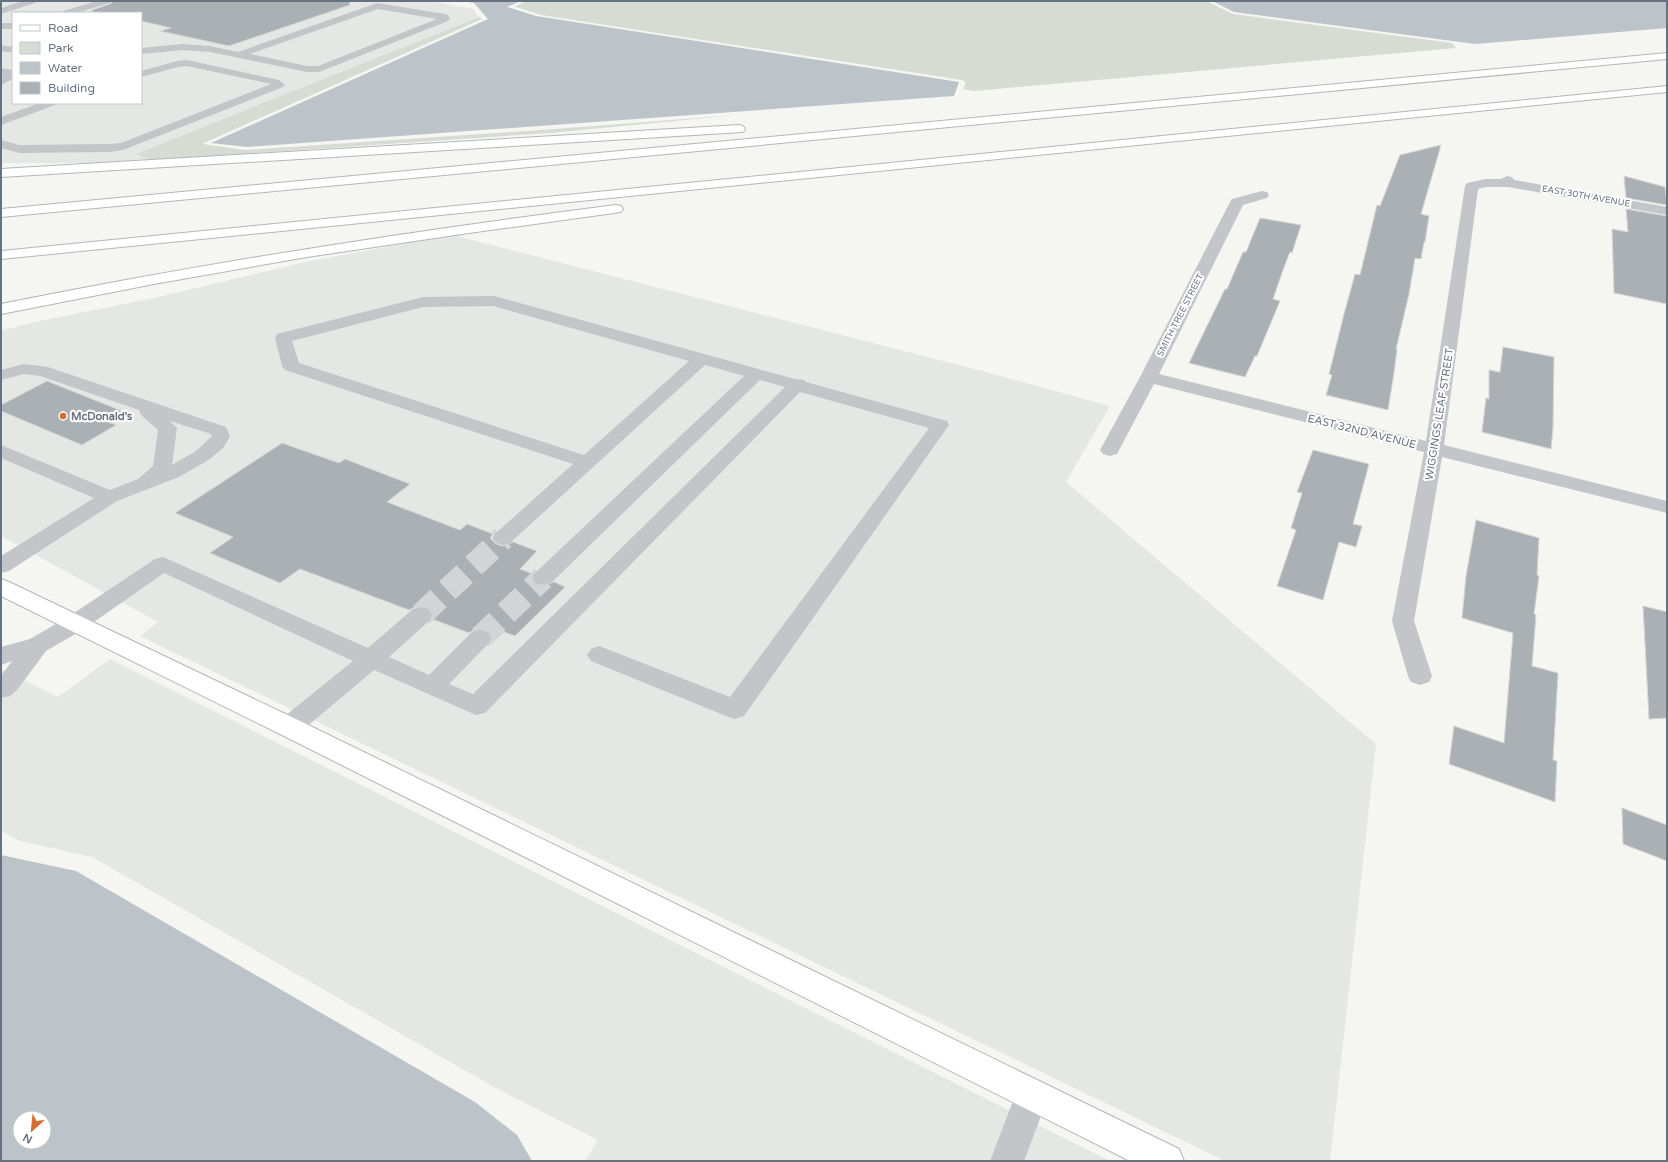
<svg xmlns="http://www.w3.org/2000/svg" width="1668" height="1162" font-family="'Varela Round',sans-serif">
<rect width="100%" height="100%" fill="#f5f5f2"/>
<path fill="#e5e7e5" d="M 1,1 L 428,1 L 473,9 L 479,17 L 137,154 L 151,160 L 108,163 L 1,163 L 1,51 L 13,53 L 13,103 L 141,103 L 141,13 L 13,13 L 13,47 L 1,45 Z
M 457,236 L 982,371 L 1110,406 L 1066,482 L 1376,744 L 1330,1161 L 1225,1161 L 140,636 L 158,622 L 1,536 L 1,331 L 30,323 L 154,298 L 305,262 L 429,239 Z
M 110,659 L 1110,1161 L 585,1161 L 598,1140 L 494,1087 L 92,857 L 20,841 L 1,831 L 1,669 L 58,697 Z"/>
<path fill="#d6dcd3" d="M 527,1 L 1206,1 L 1233,14 L 1452,43 L 1456,48 L 974,91 L 963,89 L 966,82 L 962,80 L 541,15 L 516,7 L 516,6 Z
M 479,17 L 482,19 L 204,143 L 203,144 L 245,150 L 555,129 L 736,115 L 550,133 L 151,160 L 136,154 Z"/>
<path fill="#bdc4c9" fill-rule="evenodd" d="M 462,1 L 521,1 L 507,7 L 536,16 L 959,82 L 954,96 L 247,147 L 211,143 L 488,19 L 474,3 Z
M 1212,1 L 1667,1 L 1667,28 L 1475,44 L 1234,12 Z
M 1,855 L 76,871 L 475,1102 L 517,1135 L 532,1161 L 1,1161 ZM 20,1118 L 44,1118 L 44,1142 L 20,1142 Z"/>
<path fill="#abb0b5" stroke="#d6d6d4" d="M 114,1 L 349,1 L 350,5 L 229,46 L 160,31 L 171,28 L 141,21 L 141,13 L 99,13 L 92,12 L 92,10 L 110,4 Z
M 1441,145 L 1421,214 L 1429,216 L 1425,242 L 1424,242 L 1421,259 L 1415,258 L 1409,294 L 1396,349 L 1397,349 L 1394,373 L 1388,410 L 1326,395 L 1332,375 L 1329,374 L 1344,314 L 1355,274 L 1360,275 L 1377,205 L 1380,206 L 1400,155 Z
M 1624,176 L 1665,187 L 1667,205 L 1626,198 Z
M 1626,209 L 1667,216 L 1667,304 L 1614,293 L 1612,229 L 1628,232 Z
M 1260,218 L 1301,225 L 1292,253 L 1290,252 L 1283,270 L 1273,299 L 1280,301 L 1257,356 L 1255,356 L 1245,377 L 1189,363 L 1225,289 L 1227,289 L 1243,252 L 1246,252 Z
M 1503,347 L 1554,357 L 1553,428 L 1551,449 L 1482,432 L 1486,398 L 1489,399 L 1489,370 L 1500,372 Z
M 47,381 L 122,411 L 105,421 L 116,425 L 82,445 L 1,411 L 1,405 Z
M 282,443 L 339,463 L 345,459 L 410,484 L 387,502 L 460,530 L 467,524 L 493,534 L 490,538 L 496,544 L 503,546 L 513,542 L 537,551 L 520,569 L 533,574 L 531,579 L 535,584 L 543,586 L 554,582 L 565,587 L 515,636 L 504,632 L 492,642 L 493,637 L 488,631 L 480,629 L 472,631 L 469,633 L 432,619 L 433,614 L 429,608 L 421,606 L 413,608 L 409,610 L 300,569 L 280,583 L 210,553 L 233,537 L 175,513 Z
M 1313,450 L 1369,464 L 1353,524 L 1362,526 L 1356,547 L 1339,542 L 1323,600 L 1277,586 L 1296,530 L 1291,528 L 1302,493 L 1297,492 Z
M 1476,520 L 1539,538 L 1537,575 L 1539,576 L 1534,614 L 1536,615 L 1532,666 L 1558,673 L 1553,760 L 1557,761 L 1555,802 L 1449,764 L 1454,726 L 1504,743 L 1513,633 L 1462,618 L 1466,576 Z
M 1643,606 L 1667,612 L 1667,718 L 1649,719 Z
M 1622,808 L 1667,825 L 1667,861 L 1623,844 Z"/>
<g fill="none" stroke-linecap="round" stroke-linejoin="round">
<path stroke="#d2d4d6" stroke-width="24" stroke-dasharray="24 12" stroke-linecap="butt" d="M 421,615 L 503,538
M 480,638 L 543,578"/>
<defs>
<path id="major" d="M 1,579 L 9,582 L 298,720 L 1179,1149 L 1184,1161 L 1130,1161 L 280,734 L 1,596 Z"/>
<path id="highway" d="M 1667,53 L 1667,59 L 1,217 L 1,209 Z
M 1667,86 L 1667,92 L 1,259 L 1,251 Z
M 739,125 L 743,126 L 745,129 L 743,132 L 1,177 L 1,169 Z
M 616,205 L 621,206 L 623,209 L 621,212 L 462,234 L 307,257 L 154,284 L 1,314 L 1,304 C 205,263 410,231 616,205 Z"/>
</defs>
<use href="#major" stroke="#b4b7ba" stroke-width="2"/>
<use href="#highway" stroke="#b3b6b9" stroke-width="2"/>
<path fill="#c3c5c9" fill-rule="evenodd" d="M 23,1 L 37,1 L 35,3 L 1,14 L 1,8 Z
M 97,1 L 112,1 L 110,3 L 76,13 L 61,13 L 63,11 Z
M 377,3 L 445,14 L 448,15 L 450,19 L 448,21 L 319,72 L 307,72 L 210,52 L 183,50 L 141,54 L 141,48 L 183,44 L 210,46 L 238,52 ZM 378,9 L 437,19 L 318,66 L 307,66 L 250,54 Z
M 1,23 L 13,23 L 13,29 L 1,29 Z
M 1,45 L 13,47 L 13,53 L 1,51 Z
M 187,60 L 279,80 L 285,85 L 283,87 L 123,150 L 109,152 L 19,153 L 1,148 L 1,140 L 19,145 L 109,144 L 121,143 L 271,84 L 187,66 L 178,67 L 141,77 L 141,71 L 177,61 Z
M 1,68 L 13,70 L 13,79 L 1,85 L 1,77 L 4,75 L 1,74 Z
M 40,103 L 57,103 L 55,105 L 1,125 L 1,117 Z
M 1507,176 L 1512,177 L 1514,180 L 1667,207 L 1667,215 L 1508,187 L 1486,187 L 1478,189 L 1444,445 L 1667,501 L 1667,513 L 1442,457 L 1414,621 L 1432,676 L 1429,682 L 1420,685 L 1411,682 L 1408,676 L 1392,621 L 1424,452 L 1154,384 L 1117,454 L 1110,456 L 1103,454 L 1100,450 L 1140,377 L 1230,202 L 1232,199 L 1262,191 L 1267,192 L 1269,195 L 1267,198 L 1243,205 L 1159,374 L 1426,441 L 1465,186 L 1467,183 L 1486,179 L 1501,179 Z
M 494,296 L 795,379 L 804,380 L 806,382 L 947,421 L 949,425 L 744,716 L 735,719 L 726,716 L 591,661 L 587,655 L 591,649 L 599,646 L 730,697 L 929,428 L 800,392 L 485,713 L 476,715 L 374,670 L 298,734 L 289,737 L 280,734 L 276,727 L 280,720 L 353,661 L 164,573 L 84,629 L 46,651 L 17,690 L 10,696 L 1,698 L 1,676 L 12,661 L 1,665 L 1,647 L 30,639 L 68,617 L 155,559 L 163,557 L 368,648 L 413,609 L 421,607 L 429,609 L 432,615 L 429,621 L 389,657 L 429,675 L 472,632 L 480,630 L 488,632 L 492,638 L 488,644 L 449,684 L 473,694 L 785,387 L 760,380 L 551,583 L 543,585 L 535,583 L 532,578 L 535,573 L 744,376 L 705,365 L 510,543 L 503,545 L 496,543 L 492,538 L 496,533 L 573,464 L 285,370 L 282,366 L 275,338 L 277,334 L 423,297 ZM 493,306 L 689,361 L 584,455 L 299,363 L 292,341 L 423,307 Z
M 24,364 L 48,367 L 226,427 L 230,436 L 224,447 L 210,459 L 179,477 L 117,501 L 9,571 L 1,573 L 1,556 L 94,498 L 1,458 L 1,445 L 110,490 L 138,479 L 153,466 L 158,430 L 141,415 L 139,410 L 40,376 L 24,374 L 1,380 L 1,370 ZM 170,421 L 211,434 L 212,436 L 196,451 L 172,465 L 177,428 Z
M 1032,1078 L 1044,1083 L 1049,1095 L 1024,1161 L 990,1161 L 1020,1083 Z"/>
<use href="#major" fill="#fff" fill-rule="evenodd"/>
<use href="#highway" fill="#fff" fill-rule="evenodd"/>
</g>
<circle fill="#d46c33" stroke="#fff" stroke-width="1.5" cx="63" cy="416" r="4"/>
<g text-anchor="middle" stroke-width="4" stroke-linejoin="round" paint-order="stroke">
<g font-size="9" fill="#677280" stroke="#fff">
<text transform="translate(1586 196) rotate(10)" y="3">EAST 30TH AVENUE</text>
<text transform="translate(1180 315) rotate(-63)" y="3">SMITH TREE STREET</text>
</g>
<g font-size="11" fill="#677280" stroke="#fff">
<text transform="translate(1439 414) rotate(-81)" y="4">WIGGINGS LEAF STREET</text>
<text transform="translate(1362 431) rotate(14)" y="4">EAST 32ND AVENUE</text>
</g>
<g font-size="11" font-weight="bold" fill="#677280" stroke="#fff" text-anchor="start">
<text x="71" y="420">McDonald's</text>
</g>
</g>
<rect width="1668" height="1162" fill="none" stroke="#677280" stroke-width="4"/>
<rect x="12" y="12" width="130" height="92" fill="#ffffff" stroke="#c2c7cc"/>
<rect x="20" y="25" width="20" height="6" fill="#ffffff" stroke="#c2c7cc"/>
<text x="48" y="32" font-size="12" fill="#677280">Road</text>
<rect x="20" y="42" width="20" height="12" fill="#d6dcd3" stroke="#c2c7cc"/>
<text x="48" y="52" font-size="12" fill="#677280">Park</text>
<rect x="20" y="62" width="20" height="12" fill="#bdc4c9" stroke="#c2c7cc"/>
<text x="48" y="72" font-size="12" fill="#677280">Water</text>
<rect x="20" y="82" width="20" height="12" fill="#abb0b5" stroke="#c2c7cc"/>
<text x="48" y="92" font-size="12" fill="#677280">Building</text>
<g transform="translate(32 1130) rotate(207)"><circle r="19" fill="#ffffff" stroke="#c2c7cc"/>
<path d="M0-3L7 15L0 10L-7 15Z" fill="#d46c33"/>
<text y="-6" font-size="11" font-weight="bold" text-anchor="middle" fill="#677280">N</text>
</g>
</svg>
